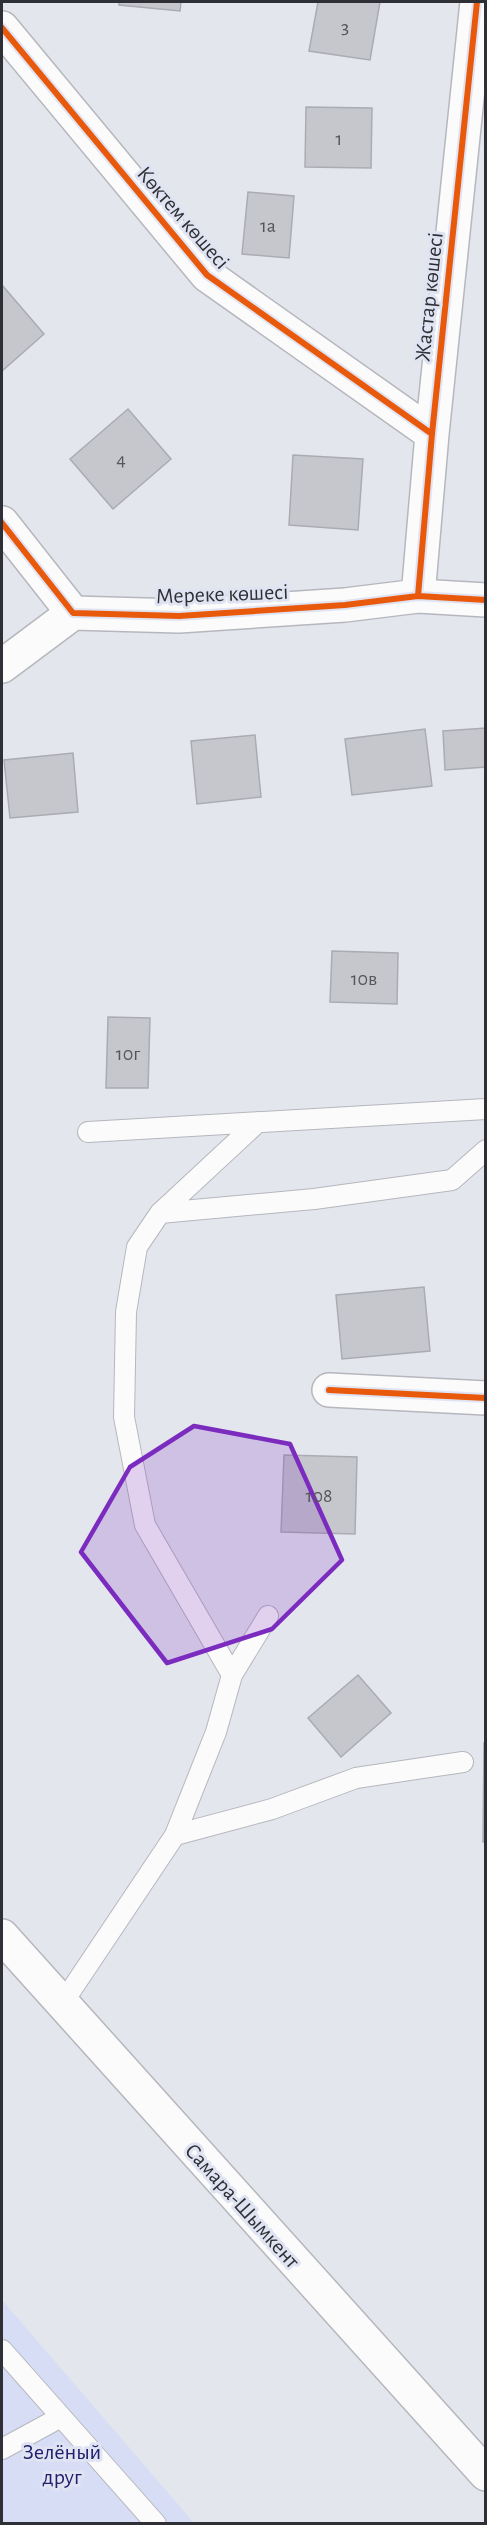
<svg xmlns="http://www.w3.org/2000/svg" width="487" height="2525" font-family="'Alegreya Sans',sans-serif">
<rect width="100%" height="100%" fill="#e4e6ee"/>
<path fill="#d7ddf4" d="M 2,2300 L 194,2523 L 2,2523 Z"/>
<path fill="#c5c7cc" stroke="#aaacb2" stroke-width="1.5" d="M 119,2 L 181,2 L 180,11 L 119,5 Z
M 318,2 L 380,2 L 370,60 L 309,51 Z
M 306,107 L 372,108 L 371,168 L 305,167 Z
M 248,192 L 294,196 L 289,258 L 242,254 Z
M 2,285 L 44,334 L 2,371 Z
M 128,409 L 171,459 L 113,509 L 70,459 Z
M 293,455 L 363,459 L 358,530 L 289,525 Z
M 486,728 L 486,767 L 445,770 L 443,731 Z
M 425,729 L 432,786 L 352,795 L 345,739 Z
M 255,735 L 261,797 L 197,804 L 191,741 Z
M 73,753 L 78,812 L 10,818 L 4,760 Z
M 332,951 L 398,953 L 397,1004 L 330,1002 Z
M 108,1017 L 150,1018 L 148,1088 L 106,1088 Z
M 424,1287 L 430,1351 L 342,1359 L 336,1295 Z
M 284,1455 L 357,1457 L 355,1534 L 281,1532 Z
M 358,1675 L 391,1713 L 341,1757 L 308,1718 Z
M 484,1743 L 486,1743 L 486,1842 L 483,1842 Z"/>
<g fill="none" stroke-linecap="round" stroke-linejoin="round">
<defs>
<path id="service" d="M 88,1132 L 486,1109
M 160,1213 L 258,1122
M 232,1675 L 145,1525 L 124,1417 L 126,1312 L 137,1247 L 160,1213 L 314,1199 L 452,1180 L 486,1150
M 175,1835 L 216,1732 L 232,1675 L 268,1616
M 62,2004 L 175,1835 L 272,1809 L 356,1778 L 463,1762
M 2,2350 L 156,2524
M 2,2449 L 61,2417"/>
<path id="minor" d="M 2,28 L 207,275 L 432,434
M 2,523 L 73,613 L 179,616 L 345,605 L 418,596 L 486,600
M 418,596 L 432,434 L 477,2
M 2,666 L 73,613
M 329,1390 L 486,1398"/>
<path id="trunk" d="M 2,1936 L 486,2474"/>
</defs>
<use href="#service" stroke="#b6b7bd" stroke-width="22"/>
<use href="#minor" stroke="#b6b7bd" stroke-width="36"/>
<use href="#trunk" stroke="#b6b7bd" stroke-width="36"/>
<use href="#service" stroke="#fbfbfc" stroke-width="20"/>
<use href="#minor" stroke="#fbfbfc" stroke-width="33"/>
<use href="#trunk" stroke="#fbfbfc" stroke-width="33"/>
<defs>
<path id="cycleway" d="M 2,28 L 207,275 L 432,434
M 2,523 L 73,613 L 179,616 L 345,605 L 418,596 L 486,600
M 418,596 L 432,434 L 477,2
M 329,1390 L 486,1398"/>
</defs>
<use href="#cycleway" stroke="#e0e4f2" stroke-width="10"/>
<use href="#cycleway" stroke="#e8590c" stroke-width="6"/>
</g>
<path fill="#7b2cbf" fill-opacity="0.2" stroke="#7b2cbf" stroke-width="4.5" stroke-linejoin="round" d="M 194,1426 L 290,1444 L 342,1560 L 272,1629 L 167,1663 L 81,1552 L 130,1467 Z"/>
<g text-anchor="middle" stroke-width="6" stroke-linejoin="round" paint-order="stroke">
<g font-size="20" fill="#54565b">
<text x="345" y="33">3</text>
<text x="339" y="145">1</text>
<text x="268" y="232">1а</text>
<text x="121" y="466">4</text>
<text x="364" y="985">10в</text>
<text x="128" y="1060">10г</text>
<text x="319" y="1502">108</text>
</g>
<g font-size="22" fill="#2f3035" stroke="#e0e4f2">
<text transform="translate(184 217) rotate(49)" y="8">Көктем көшесі</text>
<text transform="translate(428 297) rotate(-84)" y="8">Жастар көшесі</text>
<text transform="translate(222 593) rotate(-2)" y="8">Мереке көшесі</text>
<text transform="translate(243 2205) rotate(48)" y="8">Самара-Шымкент</text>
</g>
<g font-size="22" fill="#21206e" stroke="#e0e4f2">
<text x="62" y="2459">Зелёный<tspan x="62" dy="25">друг</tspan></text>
</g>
</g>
<rect width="487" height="2525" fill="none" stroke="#2f3035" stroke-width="6"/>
</svg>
